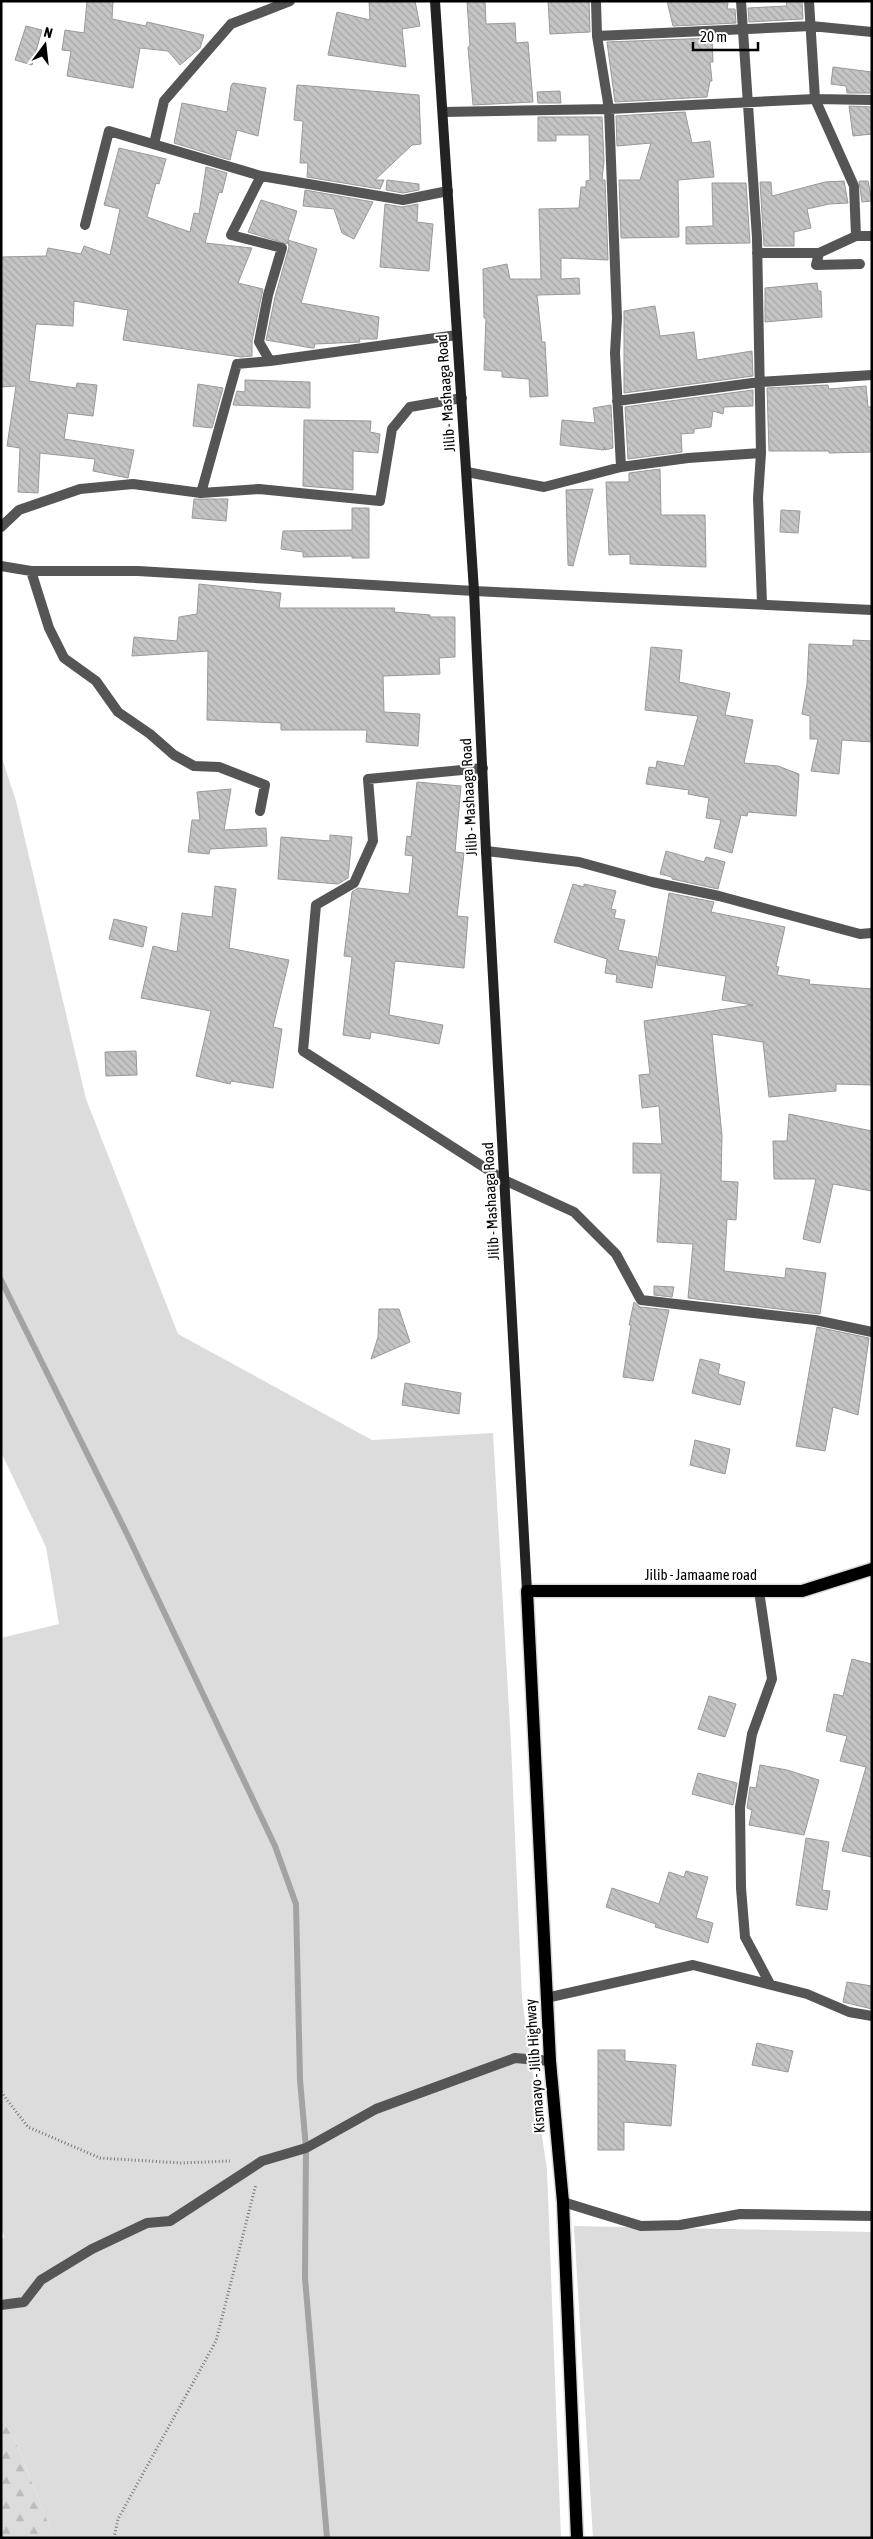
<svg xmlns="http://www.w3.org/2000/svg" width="873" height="2539" font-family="'Asap Condensed',sans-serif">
<defs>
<pattern id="forest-firs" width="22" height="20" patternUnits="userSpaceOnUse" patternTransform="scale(1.25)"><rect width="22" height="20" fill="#dcdcdc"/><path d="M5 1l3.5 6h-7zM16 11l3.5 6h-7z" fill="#bbb"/></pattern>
<pattern id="building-back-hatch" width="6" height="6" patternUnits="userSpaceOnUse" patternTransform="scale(1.25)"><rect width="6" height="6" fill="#c4c4c4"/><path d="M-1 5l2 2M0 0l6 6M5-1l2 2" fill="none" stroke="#a7a7a7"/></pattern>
</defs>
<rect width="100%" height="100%" fill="#fff"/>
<path fill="#dcdcdc" d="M 1,755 L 16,801 L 86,1099 L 178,1334 L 372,1440 L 493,1433 L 511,1744 L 522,1999 L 547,2170 L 561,2538 L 54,2538 L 17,2445 L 1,2417 L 1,2240 L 4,2237 L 1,2225 L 1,1638 L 59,1624 L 46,1547 L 1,1452 Z
M 574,2226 L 872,2232 L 872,2538 L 593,2538 Z"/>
<path fill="url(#forest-firs)" d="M 1,2417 L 17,2445 L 54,2538 L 1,2538 Z"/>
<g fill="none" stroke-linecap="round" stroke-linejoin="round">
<path stroke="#a3a3a3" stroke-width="6" d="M 1,1280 L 128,1536 L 275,1846 L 296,1904 L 300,2080 L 306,2148 L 305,2278 L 327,2538"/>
</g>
<path fill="url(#building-back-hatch)" stroke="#999" d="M 87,1 L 113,1 L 112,19 L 146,26 L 147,22 L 204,35 L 200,48 L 180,65 L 168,51 L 140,48 L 133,88 L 67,76 L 71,51 L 62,50 L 65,30 L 84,33 Z
M 369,1 L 415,1 L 420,26 L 402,29 L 406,67 L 328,55 L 337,12 L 370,20 Z
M 467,1 L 485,1 L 486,24 L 515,23 L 516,43 L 528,42 L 533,102 L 473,105 L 468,47 L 470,46 Z
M 548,1 L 589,1 L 590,32 L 550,34 Z
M 667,1 L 728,3 L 727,9 L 735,9 L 736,23 L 673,26 Z
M 786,1 L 802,1 L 803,19 L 749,22 L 748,8 L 787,6 Z
M 26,26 L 42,30 L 32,65 L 15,60 Z
M 712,38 L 713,62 L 710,62 L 712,81 L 710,81 L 707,97 L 615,102 L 607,42 Z
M 833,67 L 872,72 L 872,93 L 847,93 L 846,86 L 831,84 Z
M 233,83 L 266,88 L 258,136 L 237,130 L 230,160 L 174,143 L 182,103 L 227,112 L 231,86 Z
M 297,85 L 419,95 L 421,144 L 412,145 L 375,180 L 384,180 L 380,189 L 307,177 L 308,163 L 300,163 L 303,121 L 294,120 Z
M 560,91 L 561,103 L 538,103 L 537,92 Z
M 849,106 L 872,107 L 872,134 L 853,136 Z
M 685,112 L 692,143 L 710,141 L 714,177 L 678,180 L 679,237 L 621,238 L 619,180 L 640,180 L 651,143 L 617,146 L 616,116 Z
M 538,117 L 602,117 L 604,161 L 602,180 L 605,180 L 608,260 L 561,258 L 561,279 L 579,278 L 580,294 L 537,295 L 542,342 L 545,342 L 548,396 L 530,397 L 529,379 L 502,377 L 502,371 L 484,370 L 486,318 L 484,318 L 483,269 L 507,264 L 510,279 L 541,279 L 539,209 L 579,208 L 581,187 L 586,187 L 586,181 L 590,180 L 589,135 L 556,135 L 556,141 L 538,141 Z
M 119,148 L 166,159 L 159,184 L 156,183 L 147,217 L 190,232 L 194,213 L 199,214 L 206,167 L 227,173 L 222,193 L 219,192 L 205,243 L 252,248 L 238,283 L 263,289 L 252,341 L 252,356 L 241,357 L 123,340 L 128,310 L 74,301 L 73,326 L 36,324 L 29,381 L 76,388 L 77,383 L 97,385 L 93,416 L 68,413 L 64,439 L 134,450 L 128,478 L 93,471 L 95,459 L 40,453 L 38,493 L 18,492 L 20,448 L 7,446 L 16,386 L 1,387 L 1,257 L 46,256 L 48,248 L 81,254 L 84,246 L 110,255 L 120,209 L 104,205 Z
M 387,180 L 419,184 L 419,190 L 403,193 L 386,190 Z
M 844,181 L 848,203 L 829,204 L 807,209 L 811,228 L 794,232 L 794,246 L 764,246 L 760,182 L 771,182 L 772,196 L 825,182 Z
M 859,181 L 868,181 L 872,201 L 862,202 Z
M 712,183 L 746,183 L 750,243 L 686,244 L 686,227 L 713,226 Z
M 305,190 L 373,202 L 354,239 L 342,233 L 334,209 L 303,206 Z
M 261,200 L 297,211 L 288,240 L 317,249 L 301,303 L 379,317 L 377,339 L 359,339 L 360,342 L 315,344 L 314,348 L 312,348 L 266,340 L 275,297 L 289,247 L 288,241 L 287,244 L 248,232 Z
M 385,204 L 402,207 L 418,204 L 417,222 L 433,224 L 429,271 L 380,267 Z
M 817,283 L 818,291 L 821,291 L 822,317 L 765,322 L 765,288 Z
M 655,306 L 660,336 L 694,332 L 697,360 L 752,351 L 753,376 L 624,393 L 624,311 Z
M 245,380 L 310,382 L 310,408 L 233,405 L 237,391 L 245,392 Z
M 198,384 L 223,388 L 212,428 L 193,426 Z
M 828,385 L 829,389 L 866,386 L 868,407 L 872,407 L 872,452 L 829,453 L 829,451 L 769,451 L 767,388 Z
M 753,390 L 753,406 L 724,407 L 723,414 L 713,411 L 711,427 L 694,429 L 694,433 L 681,434 L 682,452 L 628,459 L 625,407 Z
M 611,405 L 613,448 L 605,450 L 604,447 L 604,450 L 560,445 L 562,420 L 595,423 L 593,408 Z
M 304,420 L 371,421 L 370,432 L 380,434 L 378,453 L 353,451 L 353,490 L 303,486 Z
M 660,469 L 661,515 L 705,515 L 706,567 L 630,564 L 630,554 L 609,555 L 606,482 L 629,482 L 629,473 Z
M 593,489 L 573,566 L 568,565 L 566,490 Z
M 194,499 L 228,499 L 226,521 L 192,518 Z
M 352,508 L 369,508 L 369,558 L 352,558 L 352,556 L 303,557 L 303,552 L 281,549 L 283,531 L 352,530 Z
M 781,510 L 800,511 L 798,533 L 780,532 Z
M 199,584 L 281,593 L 279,608 L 395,608 L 394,612 L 430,615 L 430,617 L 455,617 L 455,657 L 439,658 L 440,674 L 383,676 L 384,712 L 420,714 L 418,746 L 366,742 L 367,730 L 281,730 L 281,723 L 207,720 L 208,651 L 132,656 L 134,637 L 177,641 L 179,617 L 197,614 Z
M 853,640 L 872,641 L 872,742 L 842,740 L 839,774 L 811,771 L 818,739 L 810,739 L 810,716 L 802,714 L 807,684 L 809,644 L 853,646 Z
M 651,647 L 682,650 L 679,682 L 730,693 L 725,715 L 753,720 L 744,763 L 778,766 L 799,774 L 796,816 L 748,812 L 747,816 L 741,815 L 732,853 L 714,848 L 721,820 L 706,818 L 709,798 L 688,794 L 689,790 L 646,784 L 649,767 L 656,768 L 657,761 L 684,766 L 698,716 L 645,710 Z
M 417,782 L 461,786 L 455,852 L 464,853 L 457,916 L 468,917 L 464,968 L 395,961 L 389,1015 L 443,1025 L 439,1044 L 371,1032 L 370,1039 L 343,1035 L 352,957 L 344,956 L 352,892 L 358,888 L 409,894 L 413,856 L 405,855 L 407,836 L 411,837 Z
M 231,789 L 224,830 L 266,828 L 267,846 L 210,849 L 209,854 L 188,852 L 192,820 L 200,820 L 197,792 Z
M 330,835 L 352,837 L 348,878 L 338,884 L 278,879 L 281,837 L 330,841 Z
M 666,851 L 704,862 L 706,857 L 725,862 L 718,889 L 672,879 L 672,877 L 660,874 Z
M 573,884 L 584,887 L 584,884 L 616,891 L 611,909 L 616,910 L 614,918 L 625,920 L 618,950 L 657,957 L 652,988 L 616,982 L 617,975 L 605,973 L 607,959 L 554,942 Z
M 215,886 L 236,889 L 229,948 L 289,960 L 273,1027 L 282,1029 L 273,1088 L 231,1081 L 230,1084 L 196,1076 L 211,1011 L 141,998 L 153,946 L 177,952 L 182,913 L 212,917 Z
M 669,893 L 714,902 L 711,912 L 785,927 L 776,966 L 779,967 L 777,975 L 810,980 L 809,984 L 872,989 L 872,1085 L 836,1084 L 836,1091 L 769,1097 L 763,1042 L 712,1034 L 722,1136 L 721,1181 L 738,1182 L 736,1220 L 727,1219 L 724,1271 L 785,1278 L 786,1268 L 826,1273 L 820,1314 L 688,1298 L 693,1244 L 657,1242 L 661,1173 L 633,1173 L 633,1143 L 662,1144 L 659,1106 L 642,1108 L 639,1075 L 650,1074 L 644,1021 L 753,1005 L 722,1000 L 726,976 L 657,965 Z
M 114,919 L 147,927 L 143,947 L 109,939 Z
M 136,1051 L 137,1075 L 106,1076 L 105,1052 Z
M 789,1114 L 872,1131 L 872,1191 L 833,1184 L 820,1243 L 803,1239 L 816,1179 L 774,1179 L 773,1141 L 787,1141 Z
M 654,1286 L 674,1287 L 672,1297 L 654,1295 Z
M 634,1302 L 640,1307 L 669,1310 L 653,1381 L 623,1377 L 631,1325 L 629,1325 Z
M 379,1309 L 399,1309 L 410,1342 L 371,1359 L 378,1337 Z
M 817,1327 L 869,1338 L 858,1415 L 833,1407 L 825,1451 L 796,1446 Z
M 700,1359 L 720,1364 L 718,1374 L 745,1382 L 740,1405 L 692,1393 Z
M 405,1383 L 461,1393 L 459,1414 L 402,1405 Z
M 695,1440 L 730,1449 L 725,1474 L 690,1465 Z
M 852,1659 L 872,1664 L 872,1857 L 842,1851 L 866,1767 L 840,1761 L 847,1736 L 826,1731 L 834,1694 L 843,1696 Z
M 709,1696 L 736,1704 L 725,1737 L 698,1729 Z
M 760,1765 L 787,1770 L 819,1780 L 804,1835 L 749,1825 L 752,1810 L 747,1808 L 750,1787 L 756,1788 Z
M 698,1773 L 737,1783 L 733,1805 L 692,1794 Z
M 806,1838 L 829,1842 L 822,1890 L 830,1891 L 827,1910 L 796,1905 Z
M 686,1871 L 708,1877 L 696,1918 L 713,1923 L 708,1943 L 655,1927 L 656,1924 L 606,1907 L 612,1888 L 659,1904 L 669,1872 L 684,1877 Z
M 847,1982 L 872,1986 L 872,2009 L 843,2002 Z
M 757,2043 L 793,2051 L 788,2072 L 752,2065 Z
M 598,2050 L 625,2050 L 625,2061 L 676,2065 L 671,2126 L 624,2122 L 624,2150 L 598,2150 Z"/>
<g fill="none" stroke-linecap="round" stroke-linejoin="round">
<defs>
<path id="primary" d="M 577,2538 L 563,2202 L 550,2061 L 527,1591 L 802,1591 L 872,1569"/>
</defs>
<use href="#primary" stroke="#dbdbdb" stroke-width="15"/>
<path stroke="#777" stroke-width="3" stroke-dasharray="1 2.5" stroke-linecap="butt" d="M 1,2092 L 28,2127 L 100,2158 L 181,2163 L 230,2161
M 114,2538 L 118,2519 L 216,2341 L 256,2184"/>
<path stroke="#555" stroke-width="10" d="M 596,1 L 597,36 L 609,109 L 617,318 L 615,353 L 621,467
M 741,1 L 757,238 L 761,453 L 758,498 L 762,603
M 809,1 L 815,99 L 854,186 L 856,236 L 819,253 L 816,265 L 860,264
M 597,36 L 811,26 L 872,32
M 443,112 L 609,109 L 815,99 L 872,100
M 154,144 L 164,101 L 231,24 L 290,1
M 85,225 L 109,131 L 261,176 L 403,200 L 448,191
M 856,236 L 872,236
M 757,253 L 819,253
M 270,361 L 457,335
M 617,401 L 760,382 L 872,375
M 467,472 L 544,487 L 621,467 L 688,458 L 761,453
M 201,493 L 237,364 L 270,361 L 259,342 L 268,295 L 282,248 L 231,235 L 261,176
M 1,527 L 19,510 L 80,489 L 133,484 L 201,493 L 259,489 L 380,501 L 392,429 L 410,407 L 462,398
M 1,566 L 31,571 L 138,571 L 474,591 L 872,610
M 31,571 L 49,628 L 64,658 L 96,681 L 118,712 L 150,734 L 174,755 L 194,766 L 219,767 L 265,785 L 260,811
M 483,768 L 368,779 L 373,841 L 354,883 L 316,905 L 303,1051 L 504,1180 L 574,1212 L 616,1254 L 641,1300 L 815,1320 L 872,1332
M 486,851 L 579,862 L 652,882 L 719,896 L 860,934 L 872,933
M 759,1591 L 772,1679 L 752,1734 L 740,1807 L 741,1888 L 745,1937 L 770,1984
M 546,1998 L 693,1965 L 807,1994 L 849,2012 L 872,2016
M 563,2202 L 641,2226 L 680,2225 L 740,2214 L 872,2216
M 1,2305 L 24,2302 L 41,2280 L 92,2249 L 147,2223 L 170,2221 L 262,2161 L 306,2148 L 376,2109 L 515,2058 L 550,2061"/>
<path stroke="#222" stroke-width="10" d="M 435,1 L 474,591 L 486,851 L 527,1591"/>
<use href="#primary" stroke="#000" stroke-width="12"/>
</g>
<g text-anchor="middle" stroke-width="4" stroke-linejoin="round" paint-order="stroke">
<g font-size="15" fill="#000" stroke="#fff">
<text transform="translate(446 393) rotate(-94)" y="5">Jilib - Mashaaga Road</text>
<text transform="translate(469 797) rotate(-93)" y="5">Jilib - Mashaaga Road</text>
<text transform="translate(491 1201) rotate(-93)" y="5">Jilib - Mashaaga Road</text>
<text x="701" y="1580">Jilib - Jamaame road</text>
<text transform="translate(535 2066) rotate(-94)" y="5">Kismaayo - Jilib Highway</text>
</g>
</g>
<rect width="873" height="2539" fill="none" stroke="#000000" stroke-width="5"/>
<g transform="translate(45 45) rotate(15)" stroke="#ffffff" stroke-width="4" paint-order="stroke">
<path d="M0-4L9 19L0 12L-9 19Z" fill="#000000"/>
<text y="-8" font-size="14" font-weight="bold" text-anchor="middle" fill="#000000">N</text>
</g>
<path d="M693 42v8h65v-8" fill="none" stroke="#000000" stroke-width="2.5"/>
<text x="700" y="42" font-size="15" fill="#000000" stroke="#ffffff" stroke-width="4" paint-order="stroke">20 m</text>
</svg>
